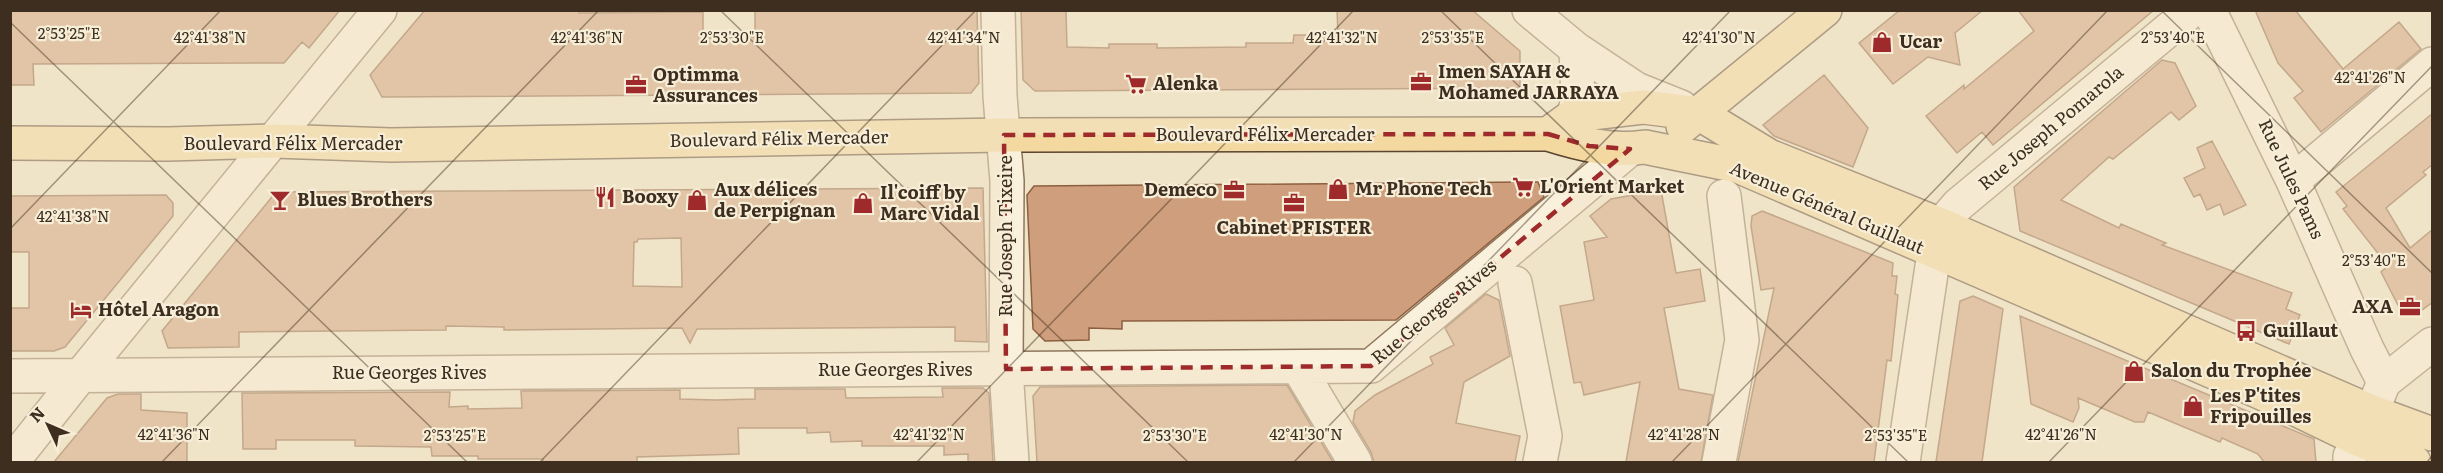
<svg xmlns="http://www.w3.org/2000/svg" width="2443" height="473" font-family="Literata,serif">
<rect width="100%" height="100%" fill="#f0e4c8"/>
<path fill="#cf9f7d" stroke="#8d5f41" stroke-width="1.5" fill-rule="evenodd" d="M 10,10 L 340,10 L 309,48 L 302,42 L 284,63 L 33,64 L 34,85 L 10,85 Z
M 425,10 L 579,10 L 579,13 L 703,12 L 703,38 L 755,37 L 755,11 L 977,10 L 979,83 L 971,93 L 382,97 L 370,75 Z
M 1021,10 L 1066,10 L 1067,47 L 1109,48 L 1109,44 L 1157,44 L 1157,48 L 1246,47 L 1246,43 L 1293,43 L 1294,35 L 1338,35 L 1337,10 L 1472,10 L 1520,51 L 1520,88 L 1035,91 L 1023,80 Z
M 1900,10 L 1983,10 L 1955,33 L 1960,65 L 1928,57 L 1893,84 L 1859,43 Z
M 2018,10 L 2154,10 L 1993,145 L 1982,132 L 1957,153 L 1926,116 L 1964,85 L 1964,89 L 2034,31 Z
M 2255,10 L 2295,10 L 2343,69 L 2399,22 L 2421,49 L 2321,132 L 2294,98 L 2303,91 L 2278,63 Z
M 2162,60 L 2175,63 L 2196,106 L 2179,120 L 2171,112 L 2113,159 L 2109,157 L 2061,200 L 2119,228 L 2121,224 L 2166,243 L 2162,245 L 2292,293 L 2286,309 L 2300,315 L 2289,344 L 2020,231 L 2014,187 Z
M 1824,75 L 1868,128 L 1853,167 L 1774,136 L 1763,125 Z
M 2433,113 L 2433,164 L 2423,172 L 2426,175 L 2386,208 L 2410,248 L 2433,229 L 2433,302 L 2419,312 L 2401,311 L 2381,272 L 2388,266 L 2343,209 L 2347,206 L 2336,192 Z
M 2212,141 L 2246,205 L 2224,215 L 2220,204 L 2207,210 L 2200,194 L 2194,197 L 2184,178 L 2205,168 L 2197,148 Z
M 1538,182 L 1544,197 L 1396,320 L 1122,321 L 1122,329 L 1089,328 L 1089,340 L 1045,341 L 1033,329 L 1027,195 L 1034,186 Z
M 983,188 L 987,342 L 955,341 L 955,327 L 697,329 L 690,343 L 682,328 L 504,330 L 504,327 L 446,326 L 446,330 L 239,332 L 239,347 L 168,348 L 162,331 L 276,192 ZM 681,238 L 682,287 L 633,286 L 634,242 L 637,242 L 638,239 Z
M 1661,190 L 1676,273 L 1700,269 L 1705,301 L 1664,308 L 1679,389 L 1713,395 L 1701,462 L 1626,462 L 1640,382 L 1584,395 L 1581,382 L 1574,383 L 1560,306 L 1594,300 L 1584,242 L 1607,237 L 1590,216 L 1611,199 Z
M 166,195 L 173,203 L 173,216 L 65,347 L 54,351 L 10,351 L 10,308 L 29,308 L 29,252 L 10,252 L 10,196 Z
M 1762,211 L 1893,263 L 1892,276 L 1897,276 L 1895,294 L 1898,295 L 1891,361 L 1887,360 L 1874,462 L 1738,462 L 1774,288 L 1761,290 L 1751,226 L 1752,216 Z
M 1486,294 L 1499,300 L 1510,356 L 1464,382 L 1456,423 L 1520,436 L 1515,462 L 1374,462 L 1371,452 L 1353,422 L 1355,411 L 1375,395 L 1433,364 L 1430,357 L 1454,345 L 1445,328 Z
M 1973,296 L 2003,309 L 1982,462 L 1936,462 L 1960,301 Z
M 2020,316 L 2314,439 L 2316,462 L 2264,462 L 2258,454 L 2222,438 L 2220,442 L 2148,412 L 2144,422 L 2135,422 L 2078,398 L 2079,408 L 2073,422 L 2031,404 Z
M 1287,385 L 1333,462 L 1037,462 L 1033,396 L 1040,387 Z
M 942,388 L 983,388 L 989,393 L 993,462 L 968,462 L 968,454 L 944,455 L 944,446 L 862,446 L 862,441 L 831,442 L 830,432 L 807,433 L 807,428 L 738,428 L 739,454 L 637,457 L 637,462 L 543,462 L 543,459 L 478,459 L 478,456 L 432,456 L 431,447 L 355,446 L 355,440 L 276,440 L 276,449 L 243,449 L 242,393 L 450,392 L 449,407 L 468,406 L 468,409 L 522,408 L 521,391 L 680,390 L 680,399 L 716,400 L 755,399 L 755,389 L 845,389 L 846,398 L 943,397 Z
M 118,394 L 141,394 L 141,410 L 187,413 L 187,462 L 54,462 L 107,398 Z"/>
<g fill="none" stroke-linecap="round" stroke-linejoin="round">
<defs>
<path id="minor" d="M 998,10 L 1000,96 L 1007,181 L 1006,369 L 1012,462
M 1529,10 L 1576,49 L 1636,89 L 1681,107
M 2209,10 L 2293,181 L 2367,349 L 2384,382
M 1574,115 L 1578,98 L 1576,49
M 2293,181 L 2432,64
M 1941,225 L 1958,205 L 2192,10
M 1515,283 L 1545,436 L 1540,462
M 1298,367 L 1355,462
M 10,376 L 1371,366 L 1630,149
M 12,462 L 81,375 L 380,10
M 1719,462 L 1742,340 L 1724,196
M 1903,462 L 1934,253
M 2350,462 L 2350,456 L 2360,440 L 2384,382 L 2432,344"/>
<path id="major" d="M 1683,126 L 1825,10
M 1548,134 L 1574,115 L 1643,107 L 1700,114 L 1769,156 L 1941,225 L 2372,412 L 2432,434
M 10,143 L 168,144 L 274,141 L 391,145 L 1004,135 L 1548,134 C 1580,144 1611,152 1645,147 L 1738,166 L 2262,393 L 2360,440 L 2414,462"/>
</defs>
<use href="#minor" stroke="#8d765c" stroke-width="36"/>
<use href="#major" stroke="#5b4430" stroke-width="36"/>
<use href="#minor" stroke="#faf1dc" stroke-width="33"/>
<use href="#major" stroke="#f3d9a0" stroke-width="33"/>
</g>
<path d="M0 0H2443V473H0ZM 1548,134 L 1589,146 L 1630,149 L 1371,366 L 1006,369 L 1004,135 Z" fill="#f0e4c8" fill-opacity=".55" fill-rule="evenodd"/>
<path fill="none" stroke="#9e2a2b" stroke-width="4.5" stroke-dasharray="12 8" stroke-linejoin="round" d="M 1548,134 L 1589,146 L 1630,149 L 1371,366 L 1006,369 L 1004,135 Z"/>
<path fill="none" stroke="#3d2e20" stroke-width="1.5" stroke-opacity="0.45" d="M 720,10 L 1188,462M 1440,10 L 1908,462M 2161,10 L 2432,273M 10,22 L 467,462M 10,229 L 221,10M 162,462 L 599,10M 540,462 L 976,10M 917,462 L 1354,10M 1294,462 L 1731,10M 1672,462 L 2108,10M 2049,462 L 2432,66M 2427,462 L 2432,456"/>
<defs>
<symbol id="shop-bare" viewBox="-9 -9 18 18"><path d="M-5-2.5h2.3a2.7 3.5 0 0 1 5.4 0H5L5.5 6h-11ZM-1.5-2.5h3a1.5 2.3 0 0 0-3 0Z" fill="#9e2a2b" stroke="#f7eed8" stroke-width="2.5" paint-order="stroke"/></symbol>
<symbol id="office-bare" viewBox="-9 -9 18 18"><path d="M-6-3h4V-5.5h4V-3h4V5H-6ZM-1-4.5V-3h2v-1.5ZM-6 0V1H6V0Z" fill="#9e2a2b" stroke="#f7eed8" stroke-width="2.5" paint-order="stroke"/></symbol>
<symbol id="supermarket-bare" viewBox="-9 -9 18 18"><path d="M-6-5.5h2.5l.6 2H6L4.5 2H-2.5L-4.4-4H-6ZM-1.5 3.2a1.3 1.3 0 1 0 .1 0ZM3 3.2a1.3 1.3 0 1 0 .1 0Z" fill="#9e2a2b" stroke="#f7eed8" stroke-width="2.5" paint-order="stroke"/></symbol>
<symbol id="restaurant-bare" viewBox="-9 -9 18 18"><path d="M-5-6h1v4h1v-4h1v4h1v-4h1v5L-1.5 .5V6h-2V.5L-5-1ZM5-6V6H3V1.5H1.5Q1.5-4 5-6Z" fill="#9e2a2b" stroke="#f7eed8" stroke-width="2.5" paint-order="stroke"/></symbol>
<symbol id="bar-bare" viewBox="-9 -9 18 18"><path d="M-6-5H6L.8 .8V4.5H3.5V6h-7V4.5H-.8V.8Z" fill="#9e2a2b" stroke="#f7eed8" stroke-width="2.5" paint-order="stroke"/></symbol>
<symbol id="hotel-bare" viewBox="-9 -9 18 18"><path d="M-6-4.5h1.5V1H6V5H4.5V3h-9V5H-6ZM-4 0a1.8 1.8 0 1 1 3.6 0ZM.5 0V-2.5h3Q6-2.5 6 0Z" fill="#9e2a2b" stroke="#f7eed8" stroke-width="2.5" paint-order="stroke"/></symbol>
<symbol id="bus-bare" viewBox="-9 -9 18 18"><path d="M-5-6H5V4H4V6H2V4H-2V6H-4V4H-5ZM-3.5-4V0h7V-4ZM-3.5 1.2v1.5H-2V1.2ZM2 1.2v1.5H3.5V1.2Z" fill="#9e2a2b" stroke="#f7eed8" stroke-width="2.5" paint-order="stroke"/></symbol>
</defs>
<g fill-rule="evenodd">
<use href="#shop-bare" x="1867" y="27" width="30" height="30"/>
<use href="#office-bare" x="1406" y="67" width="30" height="30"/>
<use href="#supermarket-bare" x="1121" y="69" width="30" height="30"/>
<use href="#office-bare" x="621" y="70" width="30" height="30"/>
<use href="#supermarket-bare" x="1508" y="172" width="30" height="30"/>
<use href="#shop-bare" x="1323" y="174" width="30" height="30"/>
<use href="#office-bare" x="1219" y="175" width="30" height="30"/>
<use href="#restaurant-bare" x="590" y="182" width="30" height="30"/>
<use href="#bar-bare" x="265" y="185" width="30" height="30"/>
<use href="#shop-bare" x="682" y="185" width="30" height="30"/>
<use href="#shop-bare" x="848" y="188" width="30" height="30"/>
<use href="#office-bare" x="1279" y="188" width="30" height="30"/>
<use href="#office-bare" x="2395" y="292" width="30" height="30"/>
<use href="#hotel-bare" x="66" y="295" width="30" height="30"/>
<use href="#bus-bare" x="2231" y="316" width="30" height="30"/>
<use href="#shop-bare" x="2119" y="356" width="30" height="30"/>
<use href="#shop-bare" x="2178" y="391" width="30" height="30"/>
</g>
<g text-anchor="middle" stroke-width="4.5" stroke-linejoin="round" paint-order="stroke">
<g font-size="18" font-weight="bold" fill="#3d2e20" stroke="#f7eed8" text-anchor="start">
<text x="1899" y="48">Ucar</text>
<text x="1438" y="78">Imen SAYAH &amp;<tspan x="1438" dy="21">Mohamed JARRAYA</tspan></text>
<text x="653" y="81">Optimma<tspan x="653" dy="21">Assurances</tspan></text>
<text x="1153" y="90">Alenka</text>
<text x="1540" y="193">L'Orient Market</text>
<text x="1355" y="195">Mr Phone Tech</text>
<text x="714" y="196">Aux délices<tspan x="714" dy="21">de Perpignan</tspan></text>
<text x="1217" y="196" text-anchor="end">Demeco</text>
<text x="880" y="199">Il'coiff by<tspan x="880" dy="21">Marc Vidal</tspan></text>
<text x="622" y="203">Booxy</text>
<text x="297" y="206">Blues Brothers</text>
<text x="1294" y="234" text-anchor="middle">Cabinet PFISTER</text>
<text x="2393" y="313" text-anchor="end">AXA</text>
<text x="98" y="316">Hôtel Aragon</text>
<text x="2263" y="337">Guillaut</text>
<text x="2151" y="377">Salon du Trophée</text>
<text x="2210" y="402">Les P'tites<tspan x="2210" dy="21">Fripouilles</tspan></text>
</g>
<g font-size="18" fill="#3d2e20" stroke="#f7eed8">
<text transform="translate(2051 128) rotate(-40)" y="6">Rue Joseph Pomarola</text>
<text x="1265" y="141">Boulevard Félix Mercader</text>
<text transform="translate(779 139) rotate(-1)" y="6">Boulevard Félix Mercader</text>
<text x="293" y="150">Boulevard Félix Mercader</text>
<text transform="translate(2291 179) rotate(65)" y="6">Rue Jules Pams</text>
<text transform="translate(1827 208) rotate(23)" y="6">Avenue Général Guillaut</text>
<text transform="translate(1006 236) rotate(-90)" y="6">Rue Joseph Tixeire</text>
<text transform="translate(1434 312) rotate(-39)" y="6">Rue Georges Rives</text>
<text x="895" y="376">Rue Georges Rives</text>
<text x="409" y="379">Rue Georges Rives</text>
</g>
</g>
<g font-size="15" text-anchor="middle" fill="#3d2e20" stroke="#f7eed8" stroke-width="4.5" stroke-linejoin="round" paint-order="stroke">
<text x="69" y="39">2°53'25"E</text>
<text x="732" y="43">2°53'30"E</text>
<text x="1453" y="43">2°53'35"E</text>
<text x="2173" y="43">2°53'40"E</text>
<text x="210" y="43">42°41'38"N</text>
<text x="587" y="43">42°41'36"N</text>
<text x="964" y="43">42°41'34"N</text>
<text x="1342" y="43">42°41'32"N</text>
<text x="1719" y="43">42°41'30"N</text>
<text x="2370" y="83">42°41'26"N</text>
<text x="73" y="222">42°41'38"N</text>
<text x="2374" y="266">2°53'40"E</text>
<text x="174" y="440">42°41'36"N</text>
<text x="929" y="440">42°41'32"N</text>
<text x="1306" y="440">42°41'30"N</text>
<text x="1684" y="440">42°41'28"N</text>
<text x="2061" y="440">42°41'26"N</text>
<text x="455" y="441">2°53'25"E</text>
<text x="1175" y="441">2°53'30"E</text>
<text x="1896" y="441">2°53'35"E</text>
</g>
<rect width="2443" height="473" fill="none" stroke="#3d2e20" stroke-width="24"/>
<g transform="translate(48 425) rotate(314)" stroke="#f7eed8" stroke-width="4.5" paint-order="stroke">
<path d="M0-4.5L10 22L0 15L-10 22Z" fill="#3d2e20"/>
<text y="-9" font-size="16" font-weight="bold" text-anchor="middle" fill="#3d2e20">N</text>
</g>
</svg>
